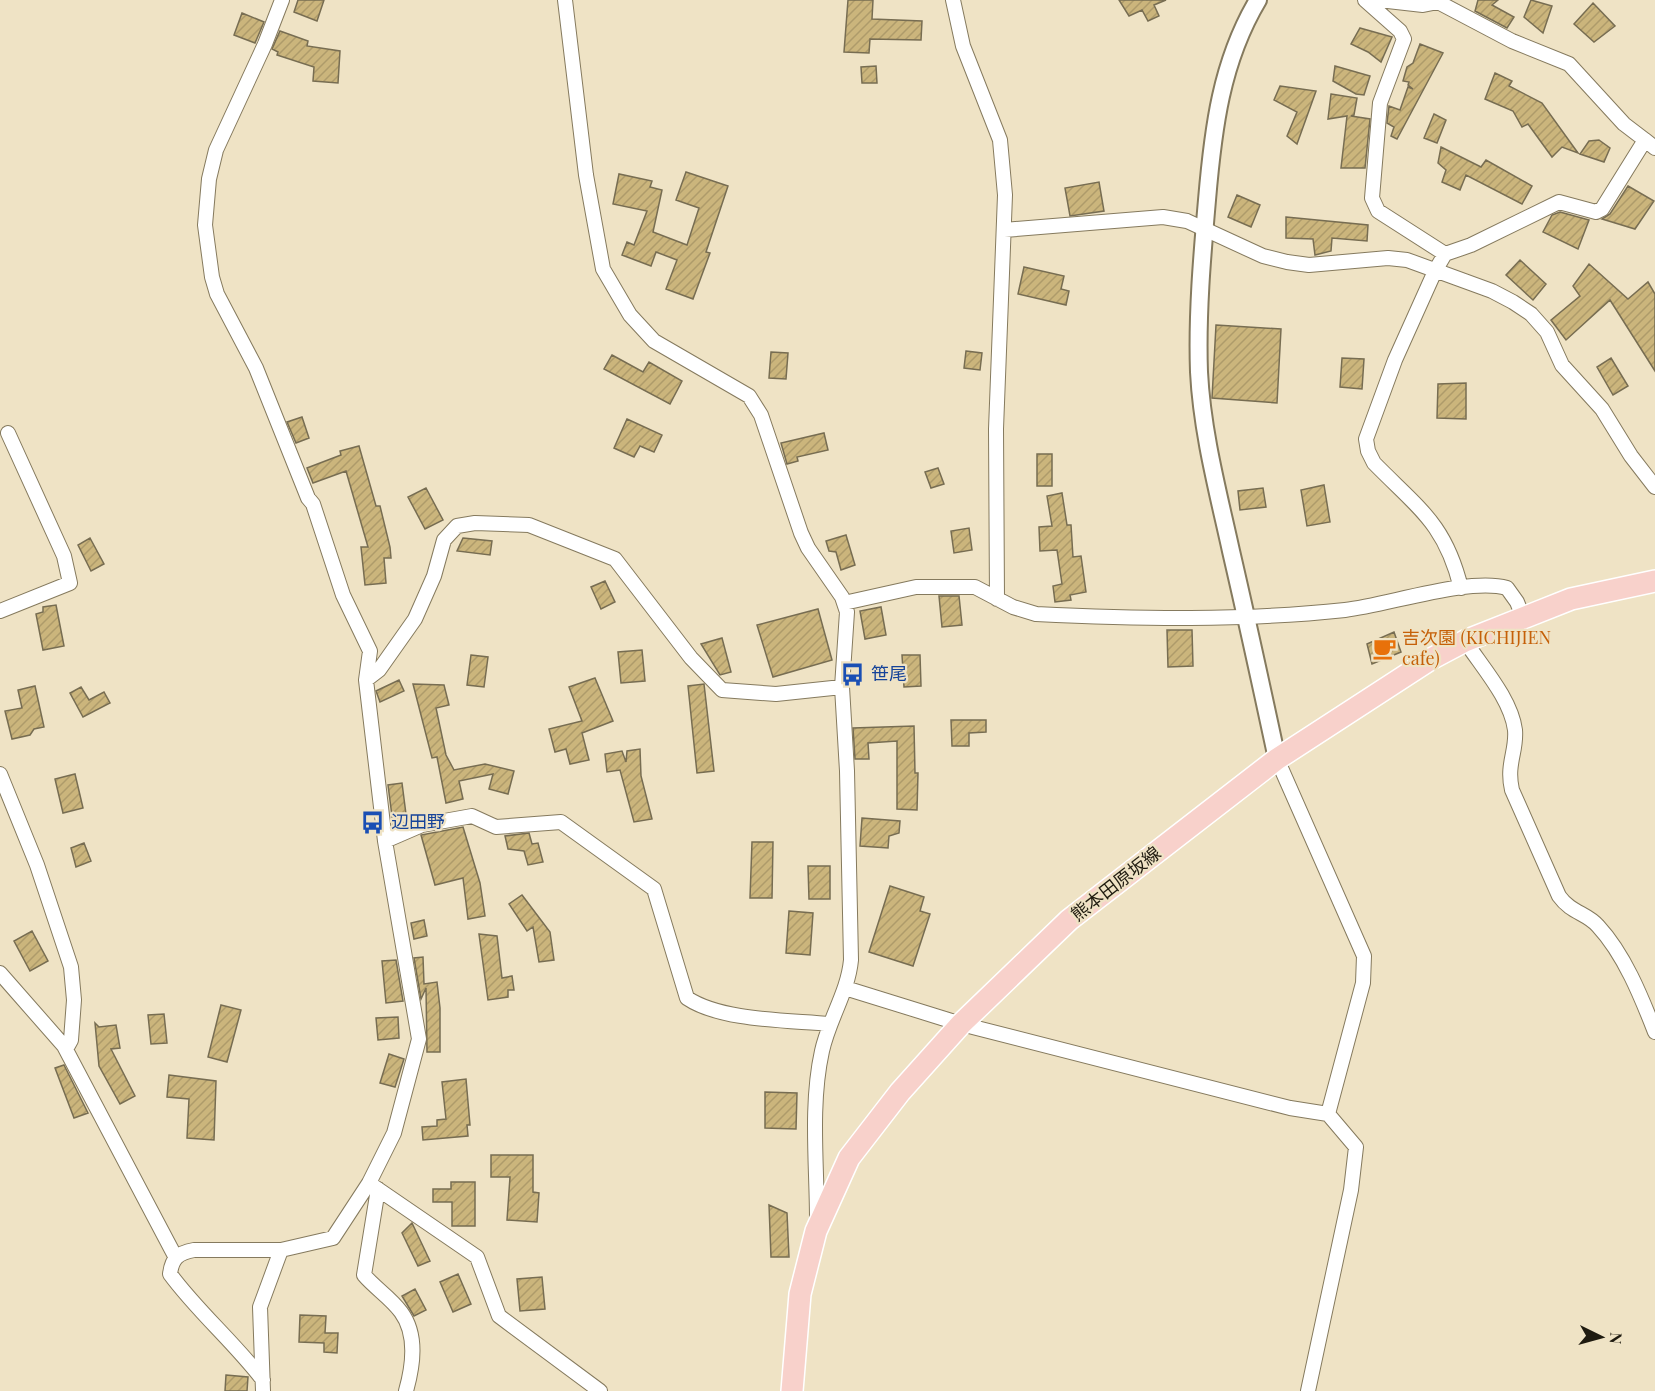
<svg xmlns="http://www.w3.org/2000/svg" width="1655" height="1391" font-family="'Playfair Display','Noto Sans JP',serif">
<defs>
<pattern id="building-hatch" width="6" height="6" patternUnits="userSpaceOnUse" patternTransform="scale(1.5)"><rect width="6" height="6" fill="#cbb57c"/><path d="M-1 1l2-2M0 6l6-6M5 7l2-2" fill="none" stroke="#ae9b6a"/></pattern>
</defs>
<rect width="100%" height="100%" fill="#efe3c5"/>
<path fill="url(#building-hatch)" stroke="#776d52" stroke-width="1.5" d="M 298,0 L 324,0 L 317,21 L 294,12 Z
M 848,0 L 873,0 L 872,19 L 922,21 L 921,40 L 870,39 L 869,53 L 844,52 Z
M 1119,0 L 1166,0 L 1154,5 L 1159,16 L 1148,21 L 1142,10 L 1129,16 Z
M 1478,0 L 1498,0 L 1492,5 L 1514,17 L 1507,28 L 1475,11 Z
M 1531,0 L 1552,6 L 1543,33 L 1524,17 Z
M 1593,3 L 1615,26 L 1594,42 L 1574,24 Z
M 242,13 L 264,22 L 255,43 L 234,35 Z
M 1360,28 L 1392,37 L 1381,62 L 1368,52 L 1351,44 Z
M 280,31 L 308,41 L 307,46 L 340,51 L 338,83 L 313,81 L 314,67 L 277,55 L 278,52 L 272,49 Z
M 1420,44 L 1443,53 L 1397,139 L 1391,136 L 1394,127 L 1387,123 L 1389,106 L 1400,110 L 1408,87 L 1413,89 L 1408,85 L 1409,82 L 1403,81 L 1407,67 L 1413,63 Z
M 876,66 L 877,83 L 862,83 L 861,67 Z
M 1335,66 L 1370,76 L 1364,95 L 1356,94 L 1333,81 Z
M 1495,73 L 1512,81 L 1509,86 L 1542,103 L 1578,153 L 1562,147 L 1552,157 L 1528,124 L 1522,127 L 1513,111 L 1485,99 Z
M 1280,86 L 1316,91 L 1297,144 L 1287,136 L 1297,112 L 1274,100 Z
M 1331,94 L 1357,98 L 1354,115 L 1351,116 L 1370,119 L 1365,168 L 1341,168 L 1347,116 L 1328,119 Z
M 1434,114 L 1446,120 L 1437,143 L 1424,138 Z
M 1599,140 L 1610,148 L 1604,162 L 1580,154 L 1589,141 Z
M 1441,147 L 1481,167 L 1486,160 L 1532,186 L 1522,204 L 1466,175 L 1460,190 L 1442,182 L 1446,170 L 1438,163 Z
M 686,172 L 728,186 L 706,252 L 710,253 L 693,299 L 666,289 L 677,260 L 656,252 L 651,266 L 622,255 L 627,242 L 634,245 L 647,211 L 613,204 L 619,174 L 652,181 L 650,187 L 662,190 L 653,232 L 687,245 L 699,208 L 676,200 Z
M 1099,182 L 1104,211 L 1070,216 L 1065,188 Z
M 1628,186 L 1654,201 L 1635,229 L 1602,219 L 1610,214 Z
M 1237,195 L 1260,205 L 1251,227 L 1228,217 Z
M 1560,212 L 1589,220 L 1578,249 L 1543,232 L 1552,215 Z
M 1286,217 L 1368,225 L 1367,241 L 1332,238 L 1331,251 L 1315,255 L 1313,239 L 1286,238 Z
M 1520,260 L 1546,284 L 1533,300 L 1506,275 Z
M 1589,264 L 1628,299 L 1648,282 L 1655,294 L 1655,371 L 1610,300 L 1566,340 L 1551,320 L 1580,296 L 1573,286 Z
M 1024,267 L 1064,276 L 1061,289 L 1069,291 L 1066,305 L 1018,294 Z
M 1216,325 L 1281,329 L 1277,403 L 1212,398 Z
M 966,351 L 982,353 L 980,370 L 964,368 Z
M 771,352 L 788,353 L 786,379 L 769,378 Z
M 612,355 L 643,372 L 649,362 L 682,381 L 670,404 L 604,369 Z
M 1342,358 L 1364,359 L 1362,389 L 1340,387 Z
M 1611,358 L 1628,386 L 1613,395 L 1597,367 Z
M 1466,383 L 1466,419 L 1437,418 L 1438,384 Z
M 302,417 L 309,438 L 296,443 L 287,422 Z
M 627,419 L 662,435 L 654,452 L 640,446 L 634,457 L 614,448 Z
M 824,433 L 828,450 L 797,457 L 798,461 L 787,464 L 781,443 Z
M 359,446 L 376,506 L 380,506 L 390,547 L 391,558 L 384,558 L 386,583 L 365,585 L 361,547 L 368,547 L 346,471 L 313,483 L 307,468 L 341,455 L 340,451 Z
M 1037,454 L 1052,454 L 1052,486 L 1037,486 Z
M 938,468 L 944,484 L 931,488 L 925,472 Z
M 1324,485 L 1330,522 L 1307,526 L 1301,490 Z
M 426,488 L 443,520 L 425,529 L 408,497 Z
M 1263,488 L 1266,507 L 1240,510 L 1238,491 Z
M 1062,493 L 1067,525 L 1071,525 L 1073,557 L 1081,556 L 1086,592 L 1070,595 L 1071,600 L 1055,602 L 1053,586 L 1062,584 L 1057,550 L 1040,551 L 1039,527 L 1052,526 L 1047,496 Z
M 969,528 L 972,550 L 954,553 L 951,531 Z
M 846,535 L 855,565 L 841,570 L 836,552 L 829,551 L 826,541 Z
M 90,538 L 104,564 L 91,571 L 78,545 Z
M 463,538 L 492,541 L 490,555 L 457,551 Z
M 605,581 L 615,602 L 601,609 L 591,587 Z
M 939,596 L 959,596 L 962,625 L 942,627 Z
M 56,605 L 64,646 L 43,650 L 36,614 L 43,612 L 43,607 Z
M 881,607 L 886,635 L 865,639 L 860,611 Z
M 818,609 L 832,660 L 773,677 L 757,625 Z
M 1167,630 L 1192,630 L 1193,666 L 1168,667 Z
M 1394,632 L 1401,652 L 1372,664 L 1367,644 Z
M 722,638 L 731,672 L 720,675 L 701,644 Z
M 642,650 L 645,681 L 621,683 L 618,652 Z
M 471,655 L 488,657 L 484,687 L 467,685 Z
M 902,655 L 920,655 L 921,686 L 904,687 Z
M 595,678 L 613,721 L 582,733 L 589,760 L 570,764 L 566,749 L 555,752 L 549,729 L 582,721 L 569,687 Z
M 399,680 L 404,691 L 380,702 L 376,691 Z
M 413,684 L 444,685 L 449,705 L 436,708 L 446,755 L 454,770 L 485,764 L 514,771 L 508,794 L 489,789 L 493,774 L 459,781 L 463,799 L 446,803 L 437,757 L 432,758 Z
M 704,684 L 714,771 L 697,773 L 688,686 Z
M 35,686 L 44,727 L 34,729 L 30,735 L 12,739 L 5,711 L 22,708 L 18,690 Z
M 81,687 L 89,700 L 104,692 L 110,703 L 83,717 L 70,693 Z
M 951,720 L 986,720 L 986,732 L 969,733 L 969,746 L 952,746 Z
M 914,726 L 915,773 L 918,773 L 917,810 L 897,809 L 897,741 L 868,743 L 869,759 L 855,759 L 853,728 Z
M 640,749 L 641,776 L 652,819 L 634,822 L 620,770 L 607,772 L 605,754 L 622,751 L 626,762 L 627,751 Z
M 75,774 L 83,808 L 63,813 L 55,779 Z
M 402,783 L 407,822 L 393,824 L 388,785 Z
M 862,818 L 900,821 L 899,833 L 889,836 L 888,848 L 860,846 Z
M 463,827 L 480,883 L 485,916 L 468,919 L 463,878 L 435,885 L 421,835 Z
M 529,833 L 532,844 L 538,843 L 543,862 L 528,865 L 524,851 L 508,849 L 505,836 Z
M 752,842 L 773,842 L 772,898 L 750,898 Z
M 84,843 L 91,861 L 76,867 L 71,848 Z
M 808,866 L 830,866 L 830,899 L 809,899 Z
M 890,886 L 924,897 L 920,911 L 930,914 L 913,966 L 869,952 Z
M 522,895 L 550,932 L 554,960 L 539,962 L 533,927 L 527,931 L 509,904 Z
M 789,911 L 813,913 L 810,955 L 786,953 Z
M 424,920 L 427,936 L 414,939 L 411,923 Z
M 32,931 L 48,961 L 30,971 L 14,941 Z
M 479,934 L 497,936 L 502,978 L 512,976 L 514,990 L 508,990 L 508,997 L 488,1000 Z
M 423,957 L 424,984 L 437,982 L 440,1008 L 440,1052 L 427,1052 L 426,988 L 421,999 L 414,958 Z
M 396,960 L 403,1001 L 386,1003 L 382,961 Z
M 221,1005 L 241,1010 L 227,1062 L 208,1057 Z
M 164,1014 L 167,1043 L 151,1044 L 148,1015 Z
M 398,1017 L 399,1038 L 378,1040 L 376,1018 Z
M 95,1023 L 99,1027 L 116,1025 L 120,1048 L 111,1049 L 135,1096 L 120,1104 L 99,1066 Z
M 389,1054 L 404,1059 L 395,1087 L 380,1083 Z
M 64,1065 L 88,1113 L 74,1118 L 55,1068 Z
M 169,1075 L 216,1081 L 214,1140 L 187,1138 L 189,1099 L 167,1097 Z
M 466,1079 L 470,1125 L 467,1125 L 468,1136 L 423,1140 L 422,1127 L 437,1126 L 437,1120 L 446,1119 L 442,1082 Z
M 765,1092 L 797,1093 L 796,1129 L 765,1128 Z
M 491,1155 L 533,1155 L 533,1192 L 539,1193 L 537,1222 L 507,1220 L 510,1177 L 491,1177 Z
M 451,1182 L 475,1182 L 475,1226 L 452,1226 L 452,1202 L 433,1202 L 433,1189 L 451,1189 Z
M 769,1205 L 787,1213 L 789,1257 L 771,1257 Z
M 412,1223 L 430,1261 L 418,1266 L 402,1233 Z
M 458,1274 L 471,1304 L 453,1312 L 440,1282 Z
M 542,1277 L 545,1309 L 520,1311 L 517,1279 Z
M 415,1289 L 426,1310 L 414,1316 L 402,1296 Z
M 300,1315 L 326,1316 L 325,1333 L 338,1333 L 337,1353 L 324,1352 L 324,1343 L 299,1342 Z
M 226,1375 L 248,1377 L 247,1391 L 225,1391 Z"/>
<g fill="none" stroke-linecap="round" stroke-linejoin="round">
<defs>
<path id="minor" d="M 565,0 L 586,175 L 603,269 L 630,315 L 654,341 L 749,396 L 761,415 L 801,533 L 808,548 L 842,597 L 847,612 L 842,687 L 847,771 L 851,960 C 848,992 829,1019 822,1051 C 810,1105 817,1165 817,1220
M 953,0 L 963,46 L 1000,140 L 1005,195 L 996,429 L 997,599
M 1365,0 L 1400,31 L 1404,39 L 1380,103 L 1372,198 L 1378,211 L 1445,254
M 1379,0 L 1423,5 L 1438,2 L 1512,41 L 1569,64 L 1624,124 L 1645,140
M 1004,230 L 1163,217 L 1187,221 L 1263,256 L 1287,262 L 1309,265 L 1388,258 L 1407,260 L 1492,291 L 1513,302 L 1531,314 L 1547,332 L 1562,365 L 1602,409 L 1631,456 L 1655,487
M 1461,588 C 1445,523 1418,508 1374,463 L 1368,451 L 1366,439 L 1395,360 L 1435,271 L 1445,254 L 1471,245 L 1559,202 L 1596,212 L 1602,209 L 1645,140 L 1655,148
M 844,603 L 916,587 L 975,587 L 1013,607 L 1036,614 C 1138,619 1243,621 1345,610 C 1388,605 1469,577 1507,588 L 1517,602 L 1523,617
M 0,611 L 70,583 L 64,556 L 8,433
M 1465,641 C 1482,667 1511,699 1515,730 C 1517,751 1506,764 1512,790 L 1559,896 C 1571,913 1587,913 1598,926 C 1624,954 1641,996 1655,1032
M 366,680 L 379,670 L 415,619 L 434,576 L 444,540 L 457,526 L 475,523 L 529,525 L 615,559 L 691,658 L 722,690 L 776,694 L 842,687
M 1277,759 L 1364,956 L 1363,983 L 1328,1114
M 0,774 L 37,865 L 71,967 L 74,1000 L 71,1040 L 66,1049
M 385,841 L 422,825 L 472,816 L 496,827 L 561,822 L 654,889 L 687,998 C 721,1021 788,1020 830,1024
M 0,973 L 64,1046 L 176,1258
M 845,988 L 961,1024 L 1290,1108 L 1328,1114 L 1356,1147 L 1351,1190 L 1308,1391
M 369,1183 L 477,1257 L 499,1316 L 600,1391
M 378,1189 L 364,1275 C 375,1288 391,1298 401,1312 C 418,1335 413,1366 406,1391
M 263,1380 C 234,1342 198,1312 170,1274 C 172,1258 178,1253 194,1250 L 281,1250 L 333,1238 L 369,1183 L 394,1133 L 419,1039 L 385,841 L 366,680 L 370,651 L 343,595 L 313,504 L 308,498 L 256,368 L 217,294 L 212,277 L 205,225 L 209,179 L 216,150 L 265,44 L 282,0
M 263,1391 L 260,1307 L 281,1250"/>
<path id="tertiary" d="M 1258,0 C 1221,62 1213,129 1207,200 C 1202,257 1197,315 1199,372 C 1202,432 1218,492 1231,551 C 1247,620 1262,689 1277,759"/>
<path id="primary" d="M 792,1391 L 800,1294 L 816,1231 L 849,1158 L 900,1092 L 961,1024 L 1069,920 L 1277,759 L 1431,659 L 1465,641 L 1571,599 L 1655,581"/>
</defs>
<use href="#minor" stroke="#857a5e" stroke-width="16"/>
<use href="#tertiary" stroke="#857a5e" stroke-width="20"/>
<use href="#primary" stroke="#fff" stroke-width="24"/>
<use href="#minor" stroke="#fff" stroke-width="14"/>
<use href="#tertiary" stroke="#fff" stroke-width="16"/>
<use href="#primary" stroke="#f8d1cb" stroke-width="21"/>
</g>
<defs>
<symbol id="cafe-bare" viewBox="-9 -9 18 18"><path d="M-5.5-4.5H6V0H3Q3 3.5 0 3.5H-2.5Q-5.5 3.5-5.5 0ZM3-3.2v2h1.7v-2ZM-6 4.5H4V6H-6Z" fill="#e8710a" stroke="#efe3c5" stroke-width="2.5" paint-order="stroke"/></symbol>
<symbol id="bus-bare" viewBox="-9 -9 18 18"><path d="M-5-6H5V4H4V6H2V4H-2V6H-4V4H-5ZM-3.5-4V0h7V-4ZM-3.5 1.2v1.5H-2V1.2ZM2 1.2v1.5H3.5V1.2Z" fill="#1a4fb4" stroke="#efe3c5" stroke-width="2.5" paint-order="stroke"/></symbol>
</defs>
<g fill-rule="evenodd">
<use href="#cafe-bare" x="1368" y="632" width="33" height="33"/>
<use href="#bus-bare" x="836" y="658" width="33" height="33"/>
<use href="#bus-bare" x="356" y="806" width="33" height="33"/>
</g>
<g text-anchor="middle" stroke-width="4.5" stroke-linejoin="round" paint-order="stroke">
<g font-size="18" fill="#c56008" stroke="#efe3c5" text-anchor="start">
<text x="1402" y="644">吉次園 (KICHIJIEN<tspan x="1402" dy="21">cafe)</tspan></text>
</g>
<g font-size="18" fill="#164399" stroke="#efe3c5" text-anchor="start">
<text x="871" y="680">笹尾</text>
<text x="391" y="828">辺田野</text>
</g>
<g font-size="18" fill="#1f1b10" stroke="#efe3c5">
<text transform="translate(1116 884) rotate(-38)" y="6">熊本田原坂線</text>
</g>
</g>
<g transform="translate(1601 1337) rotate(95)" stroke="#efe3c5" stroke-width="4.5" paint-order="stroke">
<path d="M0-4.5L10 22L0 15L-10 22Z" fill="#1f1b10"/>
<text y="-9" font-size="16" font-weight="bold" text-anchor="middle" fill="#1f1b10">N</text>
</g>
</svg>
